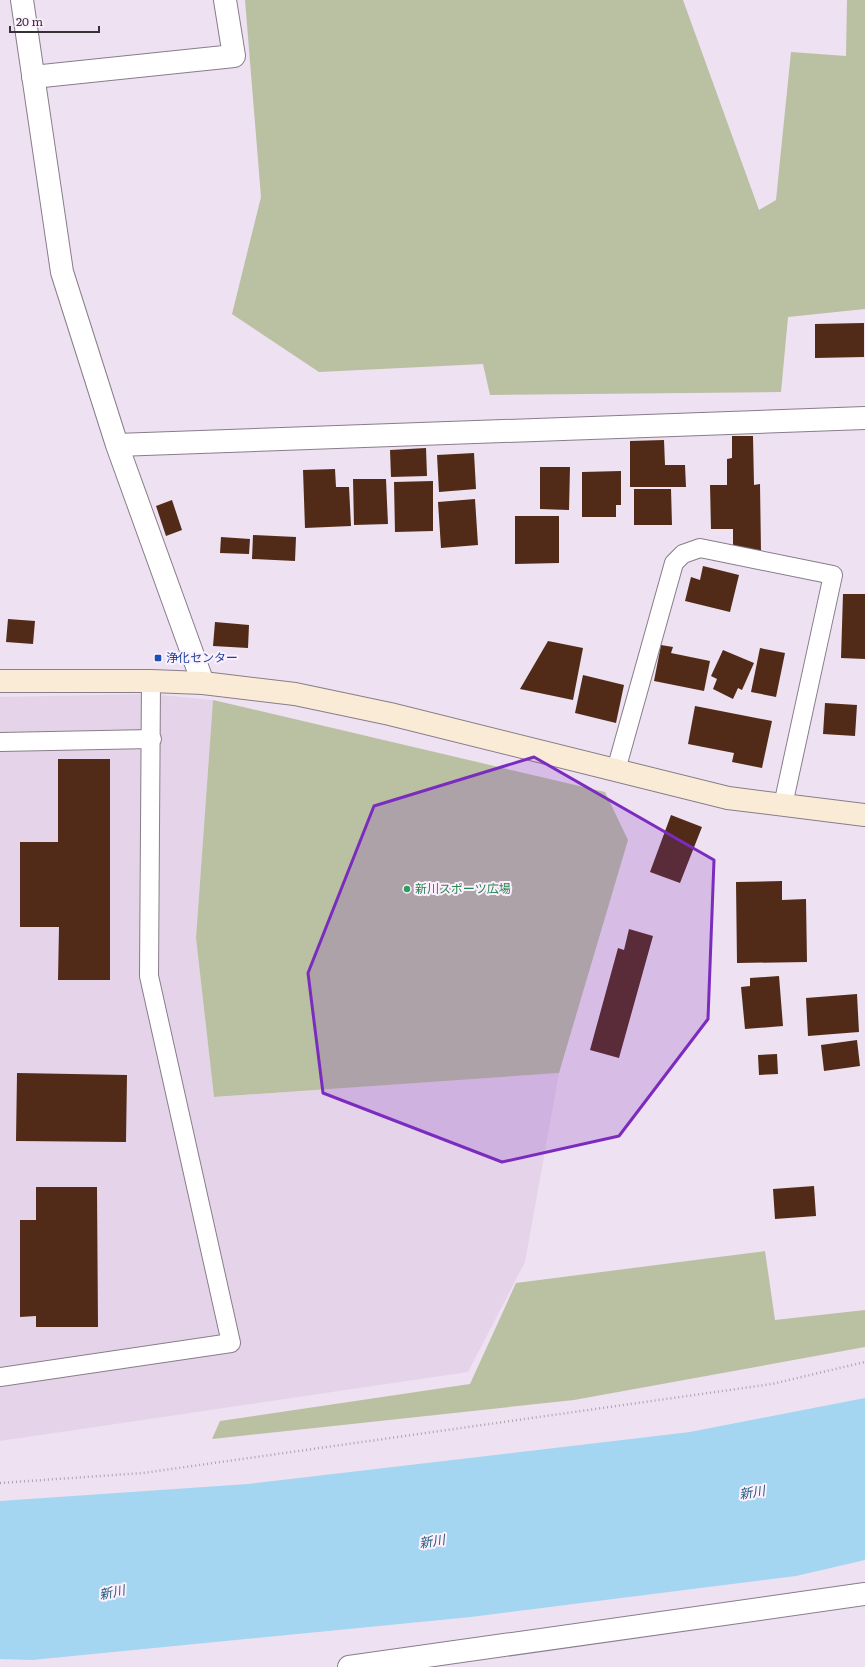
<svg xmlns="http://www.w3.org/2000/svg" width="865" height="1667" font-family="Literata,'Noto Sans JP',serif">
<rect width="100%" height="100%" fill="#eee1f1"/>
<path fill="#e5d4e9" d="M 151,694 L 213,700 L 196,938 L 214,1097 L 559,1073 L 525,1262 L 468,1372 L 0,1441 L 0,697 Z"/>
<path fill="#bac0a2" d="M 245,0 L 683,0 L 759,210 L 776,200 L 791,52 L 846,56 L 847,0 L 865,0 L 865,309 L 788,317 L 781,392 L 490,395 L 483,364 L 319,372 L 232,314 L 261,197 Z
M 213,700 L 605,792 L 628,840 L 559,1073 L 214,1097 L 196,938 Z
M 765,1251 L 775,1320 L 865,1310 L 865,1347 L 574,1400 L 212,1439 L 220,1421 L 470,1384 L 516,1283 Z"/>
<path fill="#a4d6f2" d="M 865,1398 L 865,1560 L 796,1576 L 471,1617 L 32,1660 L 0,1659 L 0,1501 L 248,1484 L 690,1432 Z"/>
<path fill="#522b18" d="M 864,323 L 864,357 L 815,358 L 815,324 Z
M 732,436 L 753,436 L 754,485 L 760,484 L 761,552 L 733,553 L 733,529 L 711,529 L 710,485 L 727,485 L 727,459 L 732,458 Z
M 664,440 L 665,465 L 685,465 L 686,487 L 630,487 L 630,441 Z
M 426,448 L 427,476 L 391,477 L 390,450 Z
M 474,453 L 476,489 L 439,492 L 437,455 Z
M 540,467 L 570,467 L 569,510 L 540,509 Z
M 335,469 L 336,487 L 349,487 L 351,526 L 305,528 L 303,470 Z
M 621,471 L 621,505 L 616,505 L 616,517 L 582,517 L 582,472 Z
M 353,479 L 386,479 L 388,524 L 354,525 Z
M 433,481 L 433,531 L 395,532 L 394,482 Z
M 634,489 L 671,489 L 672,525 L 634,525 Z
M 475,499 L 478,545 L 441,548 L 438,502 Z
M 172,500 L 182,530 L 166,536 L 156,506 Z
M 515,516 L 559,516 L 559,563 L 515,564 Z
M 253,535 L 296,537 L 295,561 L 252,559 Z
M 221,537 L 250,539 L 249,554 L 220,553 Z
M 703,566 L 739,575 L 730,612 L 685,601 L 691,577 L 700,580 Z
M 843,594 L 865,594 L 865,659 L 841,658 Z
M 8,619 L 35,621 L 33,644 L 6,642 Z
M 215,622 L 249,625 L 248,648 L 213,646 Z
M 548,641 L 583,648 L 573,700 L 520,689 Z
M 661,645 L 673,647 L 671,653 L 710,661 L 704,691 L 654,681 Z
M 760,648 L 785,653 L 776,697 L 751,692 Z
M 723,650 L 754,663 L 742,690 L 738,688 L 733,699 L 713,689 L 717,679 L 711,676 Z
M 583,675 L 624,685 L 616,723 L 575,713 Z
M 825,703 L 857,705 L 855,736 L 823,734 Z
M 695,706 L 772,721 L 762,768 L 732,762 L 734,753 L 688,744 Z
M 58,759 L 110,759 L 110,980 L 58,980 L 59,927 L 20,927 L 20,842 L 58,842 Z
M 671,815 L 702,827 L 680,883 L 650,872 Z
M 782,881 L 782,900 L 806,899 L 807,962 L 737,963 L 736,882 Z
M 629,929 L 653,936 L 619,1058 L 590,1050 L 618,948 L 624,950 Z
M 779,976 L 783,1026 L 745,1029 L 741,987 L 750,986 L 750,978 Z
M 857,994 L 859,1032 L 808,1036 L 806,998 Z
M 857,1040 L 860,1066 L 824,1071 L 821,1045 Z
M 777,1054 L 778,1074 L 759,1075 L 758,1055 Z
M 17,1073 L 127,1075 L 126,1142 L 16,1141 Z
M 814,1186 L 816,1216 L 775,1219 L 773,1189 Z
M 36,1187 L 97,1187 L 98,1327 L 36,1327 L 36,1316 L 20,1317 L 20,1220 L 36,1220 Z"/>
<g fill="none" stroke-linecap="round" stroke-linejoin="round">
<defs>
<path id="lane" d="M 0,742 L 152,739
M 616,770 L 674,563 L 683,554 L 700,548 L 833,575 L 783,805
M 0,1377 L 231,1343 L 149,976 L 151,681"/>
<path id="street" d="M 22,0 L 62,272 L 117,445 L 203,683
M 33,77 L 234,56 L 225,0
M 117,445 L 865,418
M 349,1667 L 865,1594"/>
<path id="secondary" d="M 0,681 L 151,681 L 203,683 L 295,694 L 390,714 L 728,798 L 865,815"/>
</defs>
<use href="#lane" stroke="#887d8a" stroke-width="20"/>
<use href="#street" stroke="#887d8a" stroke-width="24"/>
<use href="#secondary" stroke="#887d8a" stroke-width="24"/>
<path stroke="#ada2af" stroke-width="2.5" stroke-dasharray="1 3" stroke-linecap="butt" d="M 0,1483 L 143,1473 L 772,1384 L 865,1362"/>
<use href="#lane" stroke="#fff" stroke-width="18"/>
<use href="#street" stroke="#fff" stroke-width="22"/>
<use href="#secondary" stroke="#faebd6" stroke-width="22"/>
</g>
<path fill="#7b2cbf" fill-opacity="0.2" stroke="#7b2cbf" stroke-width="3" stroke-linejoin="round" d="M 534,757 L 714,860 L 708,1019 L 619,1136 L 502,1162 L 323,1093 L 308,973 L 374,806 Z"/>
<rect fill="#1a4fb4" stroke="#fceffe" stroke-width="1.5" x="154" y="654" width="8" height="8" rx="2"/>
<circle fill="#2e9e5b" stroke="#fceffe" stroke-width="1.5" cx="407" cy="889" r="4"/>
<g text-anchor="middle" stroke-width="4" stroke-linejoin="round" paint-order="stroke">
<g font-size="12" fill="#164399" stroke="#fceffe" text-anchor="start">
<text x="166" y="662">浄化センター</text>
</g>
<g font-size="12" fill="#27864d" stroke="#fceffe" text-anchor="start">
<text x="415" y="893">新川スポーツ広場</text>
</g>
<g font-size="13" font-style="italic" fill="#225c79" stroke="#fceffe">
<text transform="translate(752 1492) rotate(-9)" y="5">新川</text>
<text transform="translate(432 1541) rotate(-9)" y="5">新川</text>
<text transform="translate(112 1592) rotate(-12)" y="5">新川</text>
</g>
</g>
<path d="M10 26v6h89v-6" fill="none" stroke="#363137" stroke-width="2"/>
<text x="16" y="26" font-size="12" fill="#363137" stroke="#fceffe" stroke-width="3" paint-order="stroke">20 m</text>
</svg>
